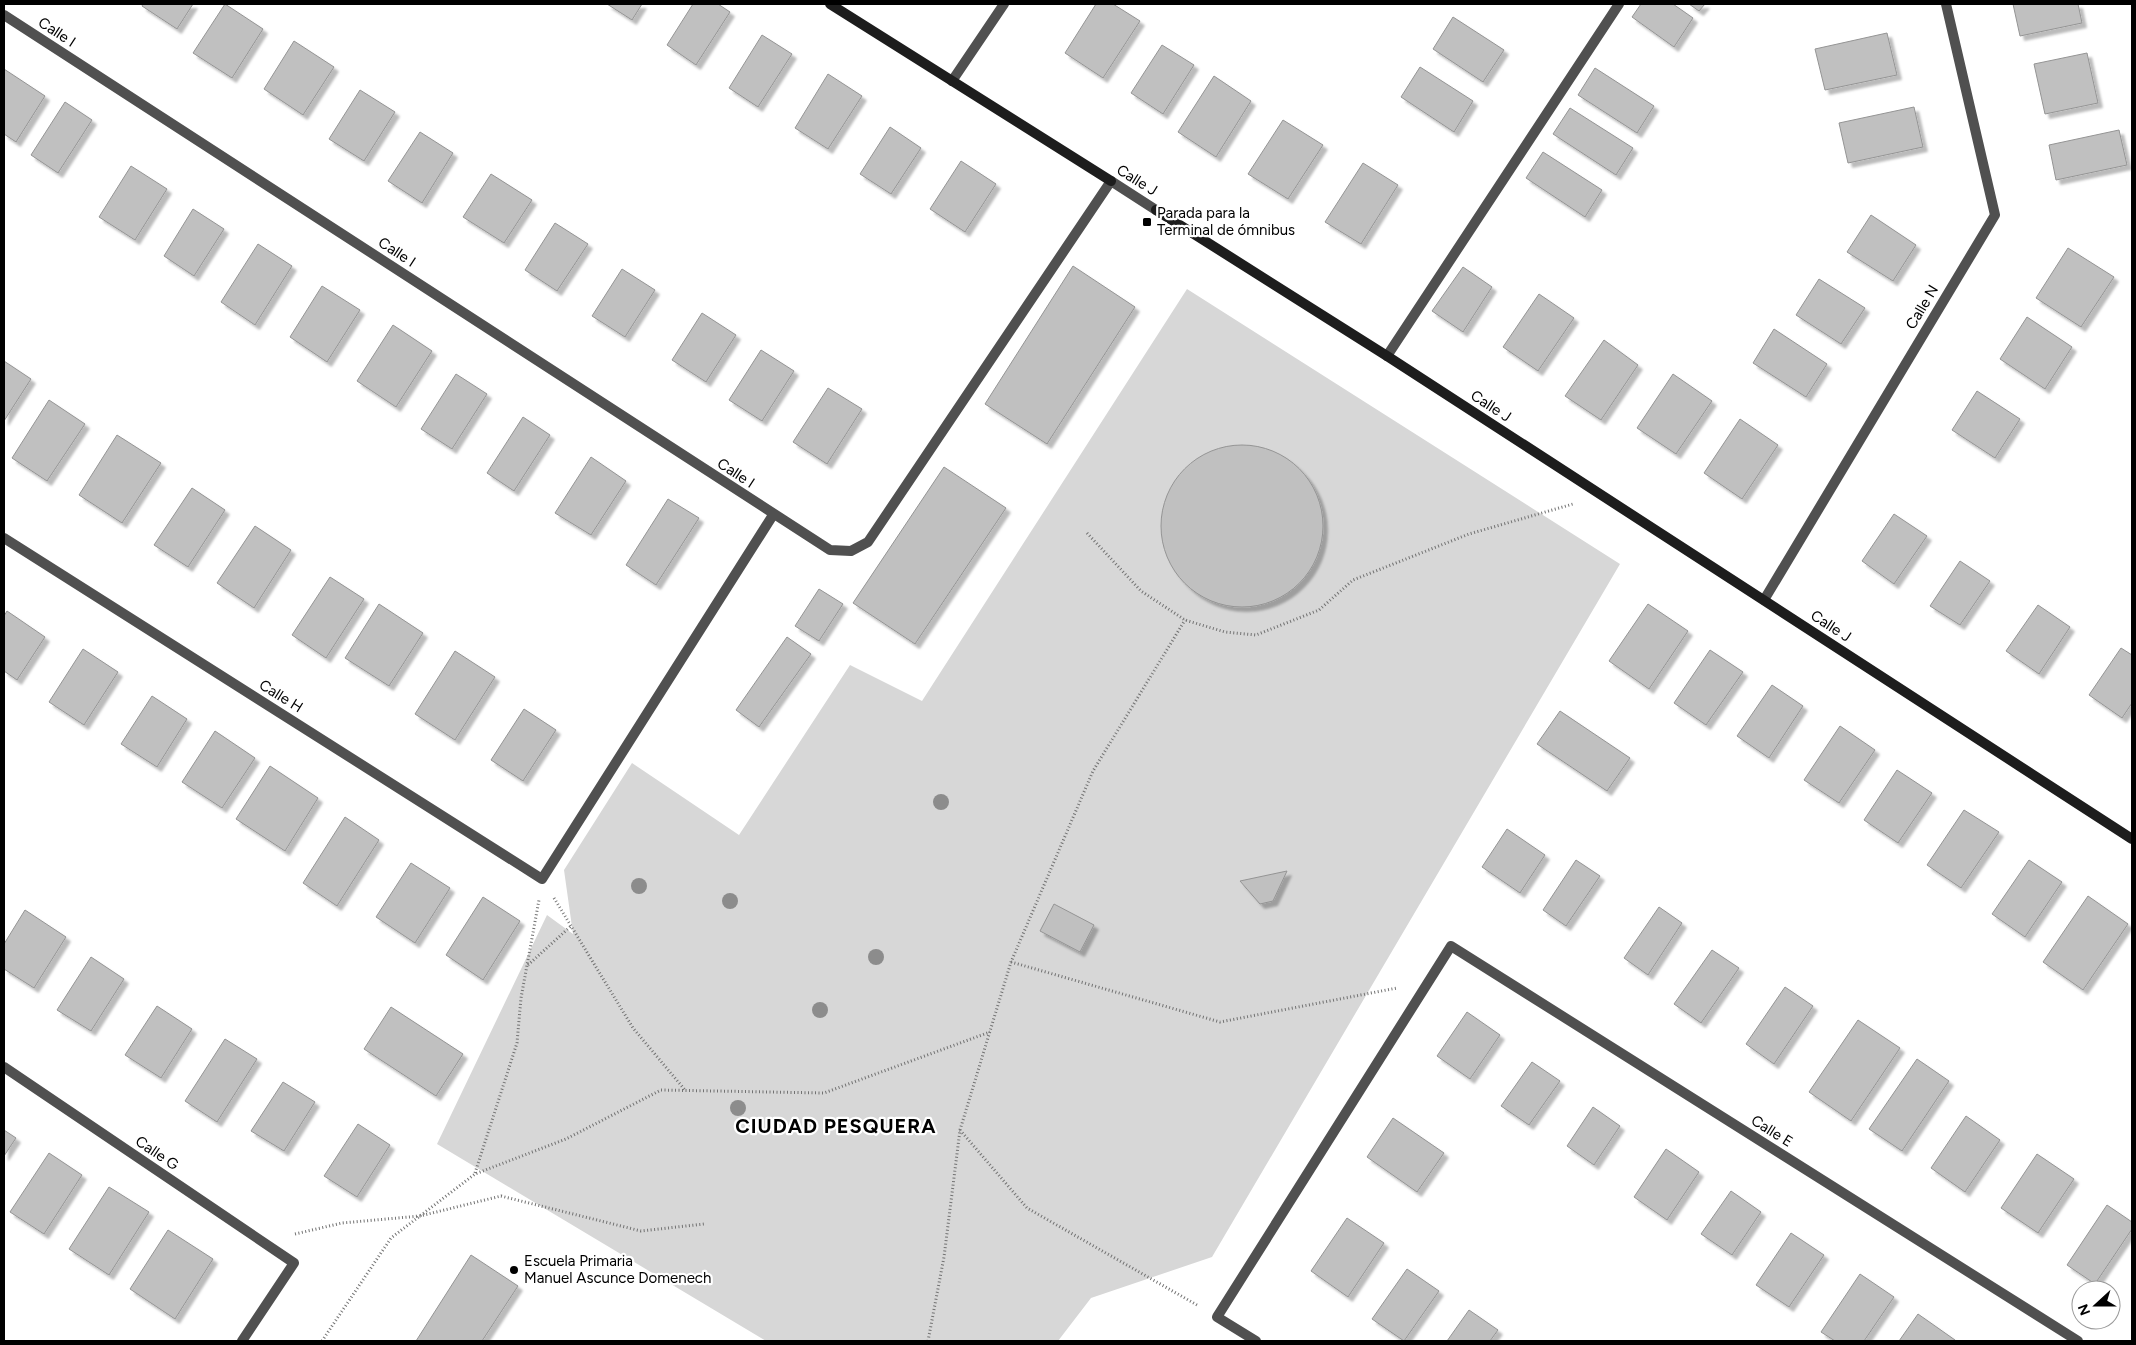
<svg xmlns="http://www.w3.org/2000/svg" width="2136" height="1345" font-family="Figtree,sans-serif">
<defs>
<filter id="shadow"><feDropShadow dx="4.5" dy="4.5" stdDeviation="1" flood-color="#0004"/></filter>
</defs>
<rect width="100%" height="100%" fill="#fff"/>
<path fill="#d7d7d7" d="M 1187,289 L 1620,564 L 1212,1257 L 1091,1298 L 1058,1341 L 766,1341 L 437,1144 L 547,915 L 573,934 L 564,870 L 632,763 L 739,835 L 850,665 L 922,701 Z"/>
<path fill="#c0c0c0" stroke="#949494" filter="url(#shadow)" d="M 143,4 L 193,4 L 177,29 L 142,6 Z
M 225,4 L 263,29 L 232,78 L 193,53 Z
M 607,4 L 642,4 L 632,20 Z
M 693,4 L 718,4 L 730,12 L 696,65 L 667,45 Z
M 1096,4 L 1113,4 L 1140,21 L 1103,78 L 1065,53 Z
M 1641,4 L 1673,4 L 1693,18 L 1674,47 L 1632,17 Z
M 1689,4 L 1705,4 L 1699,11 Z
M 2013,4 L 2078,4 L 2082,23 L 2020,36 Z
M 1453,17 L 1504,50 L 1483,82 L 1433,49 Z
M 1887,33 L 1897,75 L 1825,90 L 1815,49 Z
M 762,35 L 792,54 L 758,107 L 729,88 Z
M 294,41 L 334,67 L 303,115 L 264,89 Z
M 1162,45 L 1194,65 L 1163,114 L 1131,93 Z
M 2087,53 L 2098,103 L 2045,114 L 2034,64 Z
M 1420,67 L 1473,101 L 1454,132 L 1401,97 Z
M 1595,68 L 1654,106 L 1637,133 L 1578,95 Z
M 4,69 L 45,96 L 16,142 L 4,134 Z
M 828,74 L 862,96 L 828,149 L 795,128 Z
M 1214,76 L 1251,101 L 1216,157 L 1178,132 Z
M 360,90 L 395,112 L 364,161 L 329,139 Z
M 65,102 L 92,120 L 58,173 L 31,155 Z
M 1914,107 L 1923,147 L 1848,163 L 1839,123 Z
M 1570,108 L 1633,148 L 1616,175 L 1553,134 Z
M 1283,120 L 1323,145 L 1288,199 L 1248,174 Z
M 890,127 L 921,148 L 891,194 L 860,174 Z
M 2119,130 L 2127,165 L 2056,180 L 2049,145 Z
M 420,132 L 453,153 L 422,203 L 388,181 Z
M 1543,152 L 1602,190 L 1585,217 L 1526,178 Z
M 961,161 L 996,184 L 965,232 L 930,209 Z
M 1363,163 L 1398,185 L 1361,244 L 1325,222 Z
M 131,166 L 167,189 L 135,240 L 99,217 Z
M 491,174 L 532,200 L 504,243 L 463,217 Z
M 193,209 L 224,229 L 194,276 L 164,256 Z
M 1871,215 L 1916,245 L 1893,281 L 1847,252 Z
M 555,223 L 588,244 L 557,291 L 525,270 Z
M 258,244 L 292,266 L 255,325 L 221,302 Z
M 2068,248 L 2114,277 L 2081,327 L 2036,298 Z
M 1073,266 L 1135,307 L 1047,444 L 985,404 Z
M 1463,267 L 1492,287 L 1463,332 L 1432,311 Z
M 622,269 L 655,290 L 625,337 L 592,316 Z
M 1819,279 L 1865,308 L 1841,344 L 1796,315 Z
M 322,286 L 360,310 L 327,362 L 290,337 Z
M 1539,294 L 1574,318 L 1538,371 L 1503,347 Z
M 702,313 L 736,335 L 706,382 L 672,360 Z
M 2027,317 L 2072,347 L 2045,389 L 2000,359 Z
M 393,325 L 432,351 L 396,407 L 357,381 Z
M 1774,329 L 1827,364 L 1806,397 L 1753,363 Z
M 1604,340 L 1638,365 L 1601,420 L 1565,396 Z
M 761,350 L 794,371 L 762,421 L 729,400 Z
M 4,361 L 31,379 L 4,421 Z
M 456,374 L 487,394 L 452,449 L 421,429 Z
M 1673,374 L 1712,401 L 1676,454 L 1637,428 Z
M 828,388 L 862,409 L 827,464 L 793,442 Z
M 1977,391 L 2020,419 L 1995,458 L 1952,430 Z
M 49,400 L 85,424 L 47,481 L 12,458 Z
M 523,417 L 550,435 L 514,491 L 487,473 Z
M 1740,419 L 1778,445 L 1742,499 L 1704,473 Z
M 117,435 L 161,463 L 122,523 L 79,495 Z
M1161 526a81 81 0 1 1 162 0a81 81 0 1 1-162 0Z
M 591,457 L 626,481 L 591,535 L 555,513 Z
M 944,467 L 1006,508 L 915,644 L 853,603 Z
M 192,488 L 225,510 L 188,567 L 154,545 Z
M 668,499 L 699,518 L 656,585 L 626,565 Z
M 1894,514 L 1927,536 L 1894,584 L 1862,561 Z
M 255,526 L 291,550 L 254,608 L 217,583 Z
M 1960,561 L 1990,581 L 1960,625 L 1930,606 Z
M 330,577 L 364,599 L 326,658 L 292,635 Z
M 819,589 L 843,604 L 819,641 L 795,626 Z
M 379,604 L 423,633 L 389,686 L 345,658 Z
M 1648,604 L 1688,631 L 1649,689 L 1609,661 Z
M 2038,605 L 2070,627 L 2039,674 L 2006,651 Z
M 7,611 L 45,637 L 17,680 L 4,671 L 4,616 Z
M 787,637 L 811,654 L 759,727 L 736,710 Z
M 2121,648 L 2132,655 L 2132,703 L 2122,718 L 2089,695 Z
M 83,649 L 118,672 L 84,725 L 49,702 Z
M 1710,650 L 1743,672 L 1706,725 L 1674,703 Z
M 455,651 L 495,677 L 455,740 L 415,714 Z
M 1772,685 L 1803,706 L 1769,758 L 1737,736 Z
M 152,696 L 187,719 L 157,767 L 121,744 Z
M 524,709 L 556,730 L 523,781 L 491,760 Z
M 1560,711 L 1630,758 L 1607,791 L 1537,744 Z
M 1840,726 L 1875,750 L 1839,803 L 1804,780 Z
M 215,731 L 255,758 L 222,808 L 182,782 Z
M 270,766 L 318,798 L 285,851 L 236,819 Z
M 1897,770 L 1932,793 L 1898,843 L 1864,820 Z
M 1964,810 L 1999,832 L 1961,888 L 1927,865 Z
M 345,817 L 379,840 L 337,906 L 303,883 Z
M 1507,829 L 1545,855 L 1520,893 L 1482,867 Z
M 1576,860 L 1600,876 L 1566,926 L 1543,910 Z
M 2029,860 L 2062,882 L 2025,937 L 1992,914 Z
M 411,863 L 450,888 L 415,943 L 376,917 Z
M 1287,871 L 1273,901 L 1260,904 L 1240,881 Z
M 2088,896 L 2128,924 L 2083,990 L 2043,962 Z
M 483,897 L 520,921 L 483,980 L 446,955 Z
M 1054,904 L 1094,925 L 1080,952 L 1040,931 Z
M 1659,907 L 1682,923 L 1648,975 L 1624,958 Z
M 25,910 L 66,937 L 34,988 L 4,969 L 4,944 Z
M 1712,950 L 1739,968 L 1701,1023 L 1674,1004 Z
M 91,957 L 124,979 L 91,1031 L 57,1010 Z
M 1785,987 L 1813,1006 L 1774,1064 L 1746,1044 Z
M 157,1006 L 192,1029 L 161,1078 L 125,1055 Z
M 391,1007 L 463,1054 L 436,1096 L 364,1049 Z
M 1467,1012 L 1500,1035 L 1470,1079 L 1437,1056 Z
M 1858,1020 L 1900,1048 L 1851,1121 L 1809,1092 Z
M 225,1039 L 257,1059 L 217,1122 L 185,1101 Z
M 1917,1059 L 1949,1081 L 1902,1151 L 1869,1129 Z
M 1532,1062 L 1560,1081 L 1529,1125 L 1501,1106 Z
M 283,1082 L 315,1102 L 284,1151 L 251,1131 Z
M 1593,1107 L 1620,1126 L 1594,1165 L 1567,1146 Z
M 1966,1116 L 2000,1140 L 1965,1192 L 1931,1168 Z
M 1393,1118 L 1444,1153 L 1417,1192 L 1367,1157 Z
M 358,1124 L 390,1145 L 357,1197 L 324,1176 Z
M 4,1130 L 16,1138 L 4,1156 Z
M 1666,1149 L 1699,1172 L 1667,1220 L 1634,1197 Z
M 49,1153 L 82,1175 L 44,1234 L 10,1212 Z
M 2037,1154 L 2074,1179 L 2038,1233 L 2001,1208 Z
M 109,1187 L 149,1212 L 109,1275 L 69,1249 Z
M 1731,1191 L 1761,1212 L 1732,1255 L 1701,1234 Z
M 2107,1205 L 2132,1222 L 2132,1229 L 2095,1284 L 2067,1265 Z
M 1347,1218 L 1384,1243 L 1348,1297 L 1311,1271 Z
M 168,1230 L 213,1259 L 175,1319 L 130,1289 Z
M 1791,1233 L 1824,1255 L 1789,1307 L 1756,1285 Z
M 471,1255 L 518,1286 L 482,1341 L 416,1341 Z
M 1407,1269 L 1439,1291 L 1404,1341 L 1372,1319 Z
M 1860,1274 L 1894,1297 L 1864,1341 L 1835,1341 L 1821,1332 Z
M 1469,1310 L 1498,1330 L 1490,1341 L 1447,1341 Z
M 1918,1314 L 1955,1340 L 1954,1341 L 1899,1341 Z"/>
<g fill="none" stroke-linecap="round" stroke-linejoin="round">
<path stroke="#727272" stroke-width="3" stroke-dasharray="1 2.5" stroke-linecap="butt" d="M 1087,533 L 1141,591 L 1185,620 L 1225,632 L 1256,635 L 1319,610 L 1353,580 L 1469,534 L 1573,504
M 554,898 L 633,1028 L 685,1090
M 1011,962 L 1220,1022 L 1397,988
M 528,965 L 571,926
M 960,1130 L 1027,1208 L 1197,1305
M 475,1173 L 517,1043 L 521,998 L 539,900
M 295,1234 L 342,1223 L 420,1216 L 501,1196 L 641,1231 L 704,1224
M 322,1341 L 391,1238 L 475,1174 L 566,1139 L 661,1090 L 824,1093 L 990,1032
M 928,1341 L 944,1257 L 960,1130 L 1011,962 L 1093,771 L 1185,620"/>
<path stroke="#505050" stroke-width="10" d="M 4,15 L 830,550 L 851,551 L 868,542 L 1111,181 L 1156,210
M 952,81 L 1004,4
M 1387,356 L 1619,4
M 4,538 L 542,879 L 773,515
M 1764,600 L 1995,215 L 1946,4
M 4,1067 L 294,1263 L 242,1341
M 1256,1341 L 1217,1317 L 1451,946 L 2078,1341"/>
<path stroke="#1d1d1d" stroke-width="10" d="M 830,4 L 1111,181
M 1156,210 L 1387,356 L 2132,839"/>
</g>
<g fill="#8c8c8c">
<circle cx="941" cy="802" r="8"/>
<circle cx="639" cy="886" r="8"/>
<circle cx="730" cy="901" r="8"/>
<circle cx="876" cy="957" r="8"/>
<circle cx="820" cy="1010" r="8"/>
<circle cx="738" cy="1108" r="8"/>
</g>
<g fill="#000" stroke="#fff" stroke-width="2">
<rect x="1142" y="217" width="10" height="10" rx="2.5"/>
<circle cx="514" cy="1270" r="5"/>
</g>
<g text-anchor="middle" stroke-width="4.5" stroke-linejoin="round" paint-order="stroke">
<g font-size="15" fill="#000" stroke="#fff">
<text transform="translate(57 32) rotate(33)" y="5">Calle I</text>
<text transform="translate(1137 180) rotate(32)" y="5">Calle J</text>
<text transform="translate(397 252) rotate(33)" y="5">Calle I</text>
<text transform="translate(1922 307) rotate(-59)" y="5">Calle N</text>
<text transform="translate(1491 406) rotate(33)" y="5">Calle J</text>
<text transform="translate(736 473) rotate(33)" y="5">Calle I</text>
<text transform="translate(1831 626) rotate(33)" y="5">Calle J</text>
<text transform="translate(281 696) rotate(32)" y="5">Calle H</text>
<text transform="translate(1772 1131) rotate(32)" y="5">Calle E</text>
<text transform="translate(157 1153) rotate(34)" y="5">Calle G</text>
</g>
<g font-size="15" fill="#000" stroke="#fff" text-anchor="start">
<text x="1157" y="218">Parada para la<tspan x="1157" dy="17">Terminal de ómnibus</tspan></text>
<text x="524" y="1266">Escuela Primaria<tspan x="524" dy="17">Manuel Ascunce Domenech</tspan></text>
</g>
<g font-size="20" font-weight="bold" letter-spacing="1" fill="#000" stroke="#fff">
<text x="836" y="1133">CIUDAD PESQUERA</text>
</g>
</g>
<rect width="2136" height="1345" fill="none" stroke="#000000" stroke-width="10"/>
<g transform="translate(2096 1305) rotate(249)"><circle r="24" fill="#ffffff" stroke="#999999"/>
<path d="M0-4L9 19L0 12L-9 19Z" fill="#000000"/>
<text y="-8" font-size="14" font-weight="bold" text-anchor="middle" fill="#000000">N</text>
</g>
</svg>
